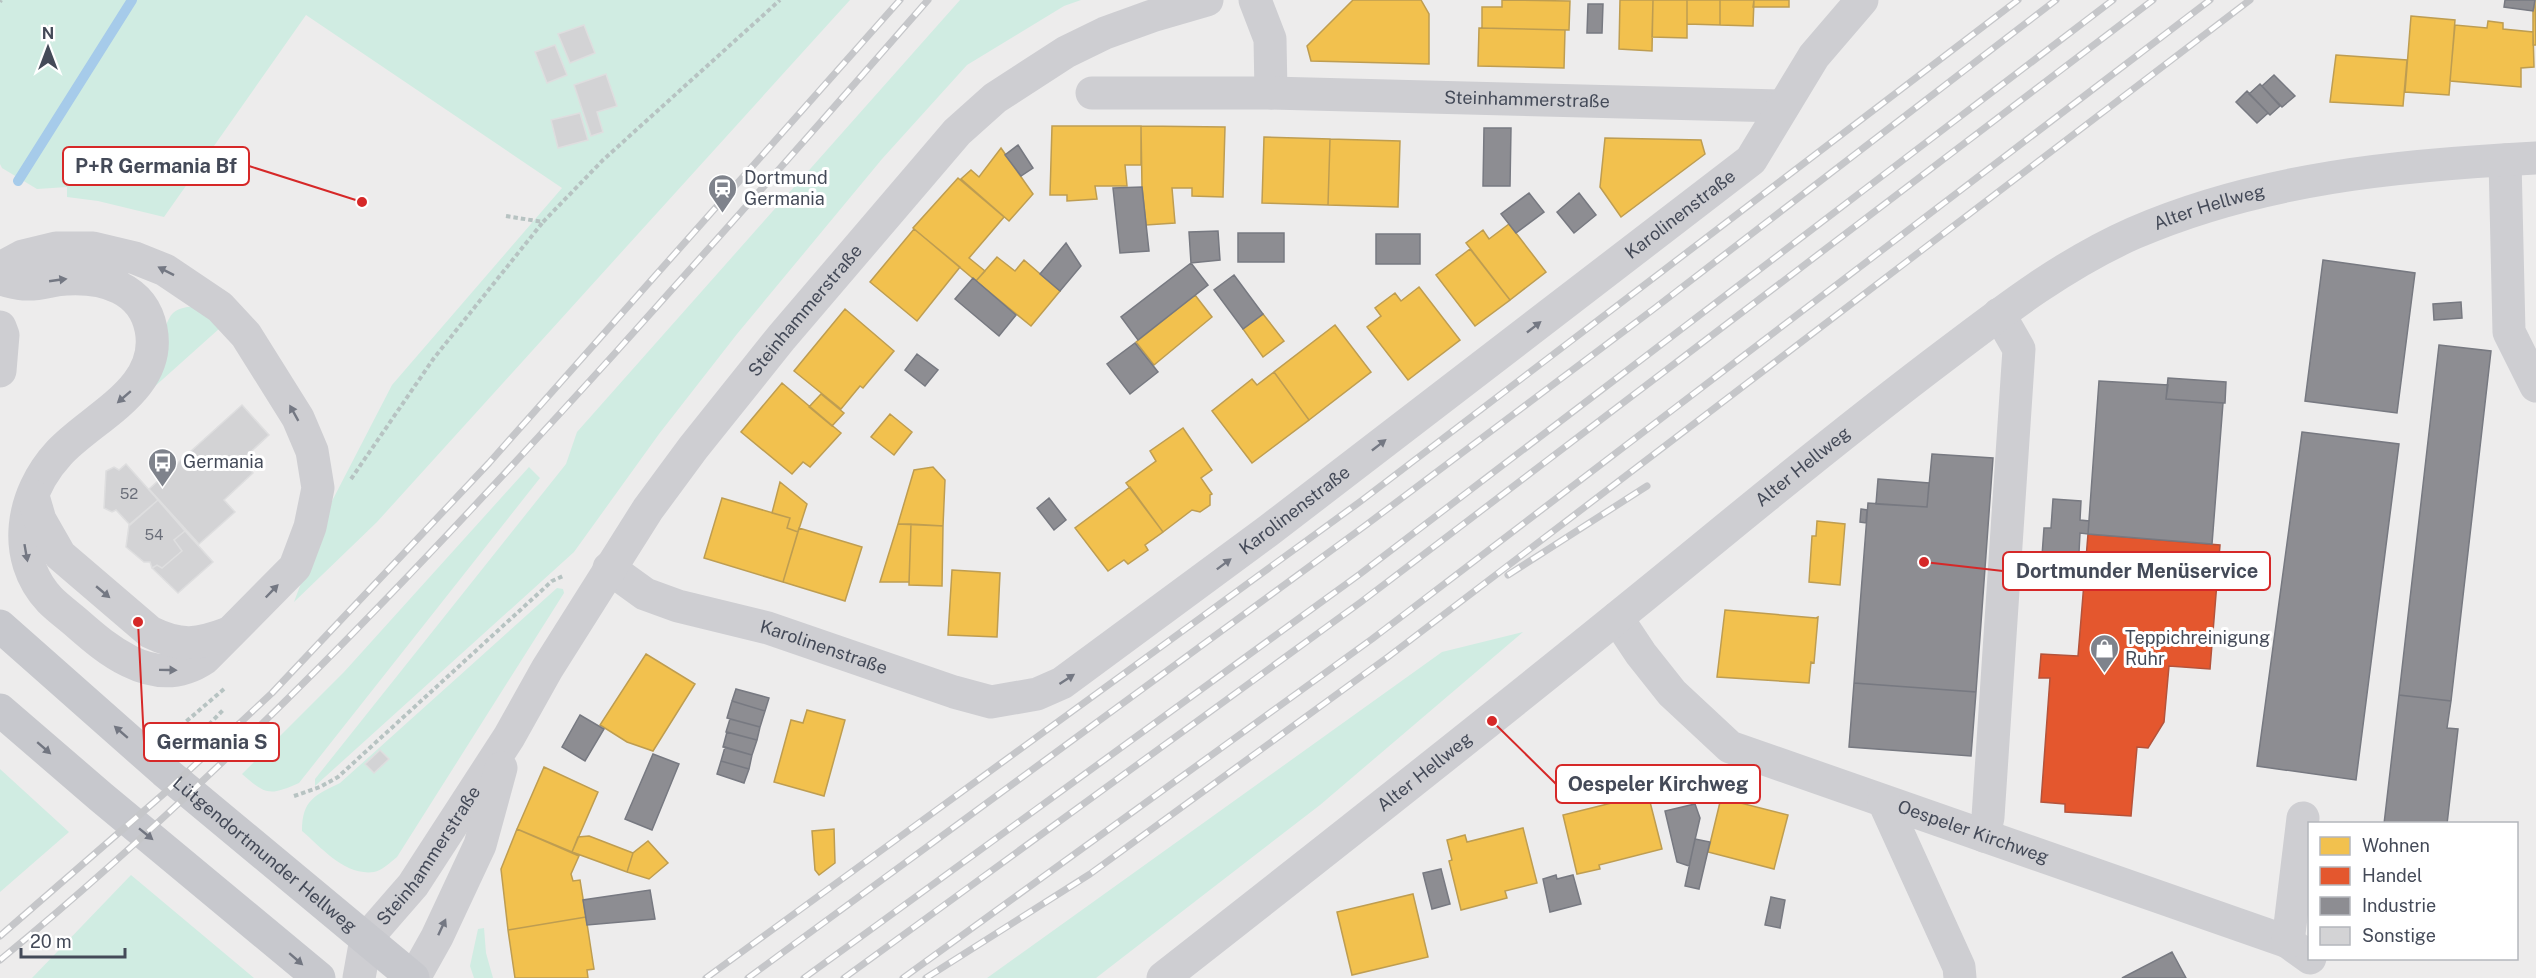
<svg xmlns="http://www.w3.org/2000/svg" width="2536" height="978" font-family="'Public Sans',sans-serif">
<rect width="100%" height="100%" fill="#edecec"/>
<path fill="#d0ece2" d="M 0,0 L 850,0 L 377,522 L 294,602 L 331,503 L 392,385 L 562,188 L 306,15 L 164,217 L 98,201 L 67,197 L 67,187 L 37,189 L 2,168 L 0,164 Z
M 960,0 L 1081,0 L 1064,6 L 967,65 L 882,159 L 737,334 L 659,434 L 574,552 L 315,786 L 315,779 L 566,464 L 577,432 Z
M 196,306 L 220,328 L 153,388 C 157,370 161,325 173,313 C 180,307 188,307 196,306 Z
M 529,467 L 540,478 L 299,783 C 269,796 266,795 242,774 L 344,672 Z
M 557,588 L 563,589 L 564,593 L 397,857 C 391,862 381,871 374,872 C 345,876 322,848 302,831 C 302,800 315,795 340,783 Z
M 1523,632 L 1320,805 L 1096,978 L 987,978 L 1442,652 Z
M 0,769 L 69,832 L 0,892 Z
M 131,875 L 254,978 L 32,978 Z
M 484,928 L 486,953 L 493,978 L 474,978 L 470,966 L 478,929 Z"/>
<path fill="#f2c14e" stroke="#be9d51" stroke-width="1.5" d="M 1353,0 L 1421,0 L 1429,14 L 1429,64 L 1311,61 L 1307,46 Z
M 1502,0 L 1570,1 L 1569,30 L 1482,28 L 1482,7 L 1502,7 Z
M 1620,0 L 1653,0 L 1652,51 L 1619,49 Z
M 1653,0 L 1687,0 L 1687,38 L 1652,37 Z
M 1687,0 L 1720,0 L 1720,25 L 1687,24 Z
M 1720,0 L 1754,0 L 1753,26 L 1720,25 Z
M 1754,0 L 1789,0 L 1789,7 L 1753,7 Z
M 2535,0 L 2536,45 L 2533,45 L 2533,11 Z
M 2411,16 L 2455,20 L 2449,95 L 2405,92 Z
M 2488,21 L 2503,23 L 2503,29 L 2533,32 L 2534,67 L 2521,68 L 2521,87 L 2450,81 L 2455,25 L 2487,28 Z
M 1479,28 L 1565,30 L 1564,68 L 1478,66 Z
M 2336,55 L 2407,60 L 2403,106 L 2330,102 Z
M 1052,126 L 1141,126 L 1141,165 L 1125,165 L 1127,186 L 1095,186 L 1097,199 L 1067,201 L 1067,195 L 1050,195 Z
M 1141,126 L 1225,127 L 1223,197 L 1192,196 L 1192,188 L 1172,188 L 1175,223 L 1146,225 L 1142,187 Z
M 1264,137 L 1330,139 L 1328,205 L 1262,203 Z
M 1605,138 L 1701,140 L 1705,154 L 1621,217 L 1600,187 Z
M 1330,139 L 1400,141 L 1398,207 L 1328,205 Z
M 1001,148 L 1033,194 L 1009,221 L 961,179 L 971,170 L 979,177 Z
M 958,178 L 1004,217 L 969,258 L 985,271 L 976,281 L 913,228 Z
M 1509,224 L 1546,272 L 1510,300 L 1466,243 L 1483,230 L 1489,239 Z
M 914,229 L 960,267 L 917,321 L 870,282 Z
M 1470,249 L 1510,300 L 1475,326 L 1436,275 Z
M 997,257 L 1015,271 L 1024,260 L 1060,291 L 1031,326 L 976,281 Z
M 1419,287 L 1460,340 L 1408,380 L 1367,327 L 1381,316 L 1375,308 L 1395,293 L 1401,301 Z
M 1195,295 L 1212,317 L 1154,365 L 1136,342 Z
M 845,309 L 894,351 L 863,388 L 860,386 L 841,409 L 794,371 Z
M 1263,314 L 1284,341 L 1263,357 L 1243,329 Z
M 1335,325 L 1371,372 L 1309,420 L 1274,372 Z
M 1274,372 L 1309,420 L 1252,463 L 1212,411 L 1252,379 L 1257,385 Z
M 782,383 L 841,433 L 810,467 L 803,462 L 792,474 L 741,432 Z
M 821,394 L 844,413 L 832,426 L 809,407 Z
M 890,414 L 912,432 L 894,455 L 871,437 Z
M 1183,428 L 1212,470 L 1201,478 L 1212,494 L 1210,495 L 1210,505 L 1200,512 L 1192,510 L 1163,532 L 1126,483 L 1156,461 L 1150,451 Z
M 933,467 L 945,480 L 943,526 L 898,524 L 914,470 Z
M 780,482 L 807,504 L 798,532 L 787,528 L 790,518 L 772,513 Z
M 1130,487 L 1163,532 L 1145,545 L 1148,550 L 1128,564 L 1124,560 L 1108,571 L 1075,528 Z
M 722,498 L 790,518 L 787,528 L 798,532 L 783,582 L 704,558 Z
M 1817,521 L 1845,524 L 1840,585 L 1809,582 L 1812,536 L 1816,536 Z
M 898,524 L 911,524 L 909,582 L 880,582 Z
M 911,524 L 943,526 L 942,586 L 909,585 Z
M 799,528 L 862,547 L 845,601 L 783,582 Z
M 952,570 L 1000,573 L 997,637 L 948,635 Z
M 1725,610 L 1816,618 L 1818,617 L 1814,663 L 1811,662 L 1809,683 L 1717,677 Z
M 646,654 L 695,684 L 653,751 L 627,742 L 600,725 Z
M 807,710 L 845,720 L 824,796 L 774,782 L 791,720 L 803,723 Z
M 544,767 L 598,792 L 572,852 L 517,829 Z
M 1648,794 L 1662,849 L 1599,865 L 1600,869 L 1577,874 L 1563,815 Z
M 1721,798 L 1788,815 L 1774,869 L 1708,852 Z
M 1523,828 L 1537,883 L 1505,891 L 1507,898 L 1461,910 L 1449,861 L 1452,860 L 1447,840 L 1465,835 L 1467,842 Z
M 517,829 L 579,856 L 571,874 L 573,881 L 580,880 L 586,917 L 508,930 L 501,869 Z
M 834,829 L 835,863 L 819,875 L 815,870 L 812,831 Z
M 589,836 L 633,853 L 627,872 L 572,852 L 578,837 Z
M 648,841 L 668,863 L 649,879 L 627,872 L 633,853 Z
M 1413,894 L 1428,957 L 1352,975 L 1337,912 Z
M 586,917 L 594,969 L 587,970 L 588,978 L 515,978 L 508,930 Z"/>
<path fill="#e4572e" stroke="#b4533b" stroke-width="1.5" d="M 2088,534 L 2220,545 L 2210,669 L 2169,666 L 2164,722 L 2148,748 L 2137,747 L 2131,816 L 2065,812 L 2065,804 L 2041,802 L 2050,678 L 2039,678 L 2041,654 L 2078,656 Z"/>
<path fill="#8d8d92" stroke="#777981" stroke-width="1.5" d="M 2505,0 L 2535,0 L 2533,11 L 2504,7 Z
M 1588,4 L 1603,4 L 1602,33 L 1587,33 Z
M 2274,75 L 2295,96 L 2282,107 L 2262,86 Z
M 2260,84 L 2280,106 L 2270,115 L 2249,94 Z
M 2247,91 L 2268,113 L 2257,123 L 2236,102 Z
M 1484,128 L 1511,128 L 1510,186 L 1483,186 Z
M 1018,145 L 1033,168 L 1021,176 L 1005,155 Z
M 1142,187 L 1149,251 L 1120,253 L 1113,188 Z
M 1529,193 L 1544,212 L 1516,233 L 1501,214 Z
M 1579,193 L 1596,215 L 1574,233 L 1557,212 Z
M 1218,231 L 1220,260 L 1191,263 L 1189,232 Z
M 1238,233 L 1284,233 L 1284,262 L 1238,262 Z
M 1376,234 L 1420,234 L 1420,264 L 1376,264 Z
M 1066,243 L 1081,266 L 1060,291 L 1040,274 Z
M 2323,260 L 2415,273 L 2397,413 L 2305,401 Z
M 1191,263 L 1208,285 L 1138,340 L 1121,317 Z
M 1234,275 L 1263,314 L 1243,329 L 1214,290 Z
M 973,278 L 1016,315 L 999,336 L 955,299 Z
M 2461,302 L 2462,318 L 2434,320 L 2433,304 Z
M 1135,343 L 1158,372 L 1130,394 L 1107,364 Z
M 2439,345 L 2491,351 L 2451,701 L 2399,695 Z
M 917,354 L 938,370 L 925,386 L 905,370 Z
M 2168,378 L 2226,382 L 2225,403 L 2166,399 Z
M 2099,381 L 2168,385 L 2166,399 L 2223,403 L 2212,544 L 2088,534 Z
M 2302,432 L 2399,444 L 2356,780 L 2257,766 Z
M 1932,454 L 1993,458 L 1976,692 L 1854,683 L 1868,503 L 1927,507 Z
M 1878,479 L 1929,483 L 1927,507 L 1876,504 Z
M 1049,498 L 1066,520 L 1054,530 L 1037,508 Z
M 2053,499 L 2081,501 L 2080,520 L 2089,521 L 2088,534 L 2080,533 L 2078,572 L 2041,570 L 2044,528 L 2051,528 Z
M 1861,509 L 1867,510 L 1866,523 L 1860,522 Z
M 1854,683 L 1976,692 L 1971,756 L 1849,747 Z
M 736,689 L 769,698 L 765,711 L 732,701 Z
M 2399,695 L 2451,701 L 2447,728 L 2458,729 L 2447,824 L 2384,824 Z
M 732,701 L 765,711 L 760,727 L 727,718 Z
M 580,715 L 604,729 L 585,761 L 562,747 Z
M 730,719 L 760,727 L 757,740 L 726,732 Z
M 727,732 L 757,740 L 752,755 L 723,747 Z
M 725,747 L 752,755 L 749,769 L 721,761 Z
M 653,754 L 679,764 L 652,830 L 625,819 Z
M 721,761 L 749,769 L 744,783 L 717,774 Z
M 1695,804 L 1700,818 L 1689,866 L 1677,862 L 1665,811 Z
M 1695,839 L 1710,842 L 1699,889 L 1685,886 Z
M 1441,869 L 1450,904 L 1432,909 L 1423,873 Z
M 1556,875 L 1557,879 L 1573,875 L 1581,904 L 1550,912 L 1543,879 Z
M 650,890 L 655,919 L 587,925 L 583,900 Z
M 1771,897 L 1785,900 L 1780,928 L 1765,925 Z
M 2172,952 L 2186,978 L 2122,978 Z"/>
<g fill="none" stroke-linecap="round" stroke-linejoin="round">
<path stroke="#a6cbea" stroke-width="10" d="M 18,181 L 132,0"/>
</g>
<path fill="#d3d3d5" stroke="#dededf" stroke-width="1.5" d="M 584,25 L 595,53 L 570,63 L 558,34 Z
M 555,45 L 567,75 L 547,83 L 535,52 Z
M 606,74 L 617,106 L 597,112 L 603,132 L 591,136 L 574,85 Z
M 580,113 L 588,140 L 558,148 L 551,120 Z
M 242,405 L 269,435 L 242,460 L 253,473 L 224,500 L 235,512 L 199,544 L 149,489 Z
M 126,464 L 158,500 L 130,525 L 116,510 L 112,512 L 104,508 L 106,471 L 114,467 L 119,470 Z
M 158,500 L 185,531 L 174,540 L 182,551 L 162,568 L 157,565 L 152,568 L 150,562 L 144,562 L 126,547 L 129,525 Z
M 185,531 L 213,562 L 178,593 L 152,568 L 157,565 L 162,568 L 182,551 L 174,540 Z
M 380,750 L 389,759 L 374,773 L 365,764 Z"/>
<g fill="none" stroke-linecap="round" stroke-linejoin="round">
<path stroke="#b7c3c2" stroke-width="4" stroke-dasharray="4.5 3" stroke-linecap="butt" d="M 0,2 L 1,0
M 506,216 L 543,222 L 603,160 L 780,0
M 351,479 L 434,358 L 543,222
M 175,731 L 224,689
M 188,746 L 224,709
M 294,796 L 320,787 L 338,777 L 552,581 L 563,576"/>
<g stroke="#ceced2" stroke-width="33">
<path d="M 1255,0 L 1270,39 L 1271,93"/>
<path id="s1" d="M 1092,93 L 1271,93 L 1783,106"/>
<path d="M 2505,160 L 2509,332 L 2536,386"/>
<path d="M 0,268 L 23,256 L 56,248 L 93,248 L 135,258 L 165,270 L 220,307 L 246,335 L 298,418 L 312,451 L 318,488 L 310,527 L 295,567 L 205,658 C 180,675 155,674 129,661 C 109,651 94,638 78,624 C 69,616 59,609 50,600 C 10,557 21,494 59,453 C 92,417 163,389 151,329 C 143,288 104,277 67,279 C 54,279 40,285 27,284 C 18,284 9,281 0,279"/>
<path d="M 0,327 L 3,335 L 0,371"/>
<path d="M 33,496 L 40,520 L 60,555 L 150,632 C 180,647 198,645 229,633"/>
<path id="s2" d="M 609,568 L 645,594 L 678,606 L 768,628 L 954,692 L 991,702 L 1037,694 L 1062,683 L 1268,531 L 1751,160 L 1814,56 L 1862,0"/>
<path id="s3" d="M 1617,618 L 1641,654 L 1672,693 L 1730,747 L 2288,942 L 2310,958"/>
<path d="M 1884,802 L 1959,967 L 1960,978"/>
<path d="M 1984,836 L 1988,817 L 2019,349 L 1999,314"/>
<path d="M 2288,942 L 2303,818"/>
<path id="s4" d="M 359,978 L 366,939 L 413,885 L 509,737 L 547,669 L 648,509 L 693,448 L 781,338 L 957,132 L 995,98 L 1066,52 L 1105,33 L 1152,16 L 1207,0"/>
<path d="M 414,978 L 437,937 L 480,845 L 501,768"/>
<path id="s5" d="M 1163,978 C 1347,834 1530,690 1710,542 C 1788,478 1867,414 1948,353 C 2007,308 2066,263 2134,233 C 2261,178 2400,165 2536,158"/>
</g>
<g stroke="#c7c8cd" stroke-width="33">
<path id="s6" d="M 0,626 L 164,771 L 413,978"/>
<path d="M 0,710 L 101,797 L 319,978"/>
</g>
<defs>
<path id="rail" d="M 1508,575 L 1647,486
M 0,936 L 168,790 L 272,693 L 489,463 L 900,0
M 0,960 C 224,776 422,566 616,352 C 721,235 825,118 928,0
M 706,978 L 1361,501 L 2018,0
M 748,978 L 1366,525 L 1655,308 L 2056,0
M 804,978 L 1360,574 L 2113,0
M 844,978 L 1361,602 L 2153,0
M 903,978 L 1372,639 L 2210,0
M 926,978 L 1090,874 L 1388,657 L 2250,0"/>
</defs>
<use href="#rail" stroke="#c5c6c9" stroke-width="7"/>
<use href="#rail" stroke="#fff" stroke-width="4.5" stroke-dasharray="14" stroke-linecap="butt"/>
</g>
<defs><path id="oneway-solid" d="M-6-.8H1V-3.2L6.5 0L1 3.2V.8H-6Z" transform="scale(1.5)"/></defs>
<g fill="#747883">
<use href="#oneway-solid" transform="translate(166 271) rotate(-153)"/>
<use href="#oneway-solid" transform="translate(58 280) rotate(-8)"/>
<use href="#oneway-solid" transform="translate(1534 327) rotate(-38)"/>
<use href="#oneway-solid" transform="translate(124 397) rotate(139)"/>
<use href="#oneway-solid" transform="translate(294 413) rotate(-119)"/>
<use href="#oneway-solid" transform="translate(1379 445) rotate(-38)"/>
<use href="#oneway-solid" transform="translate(26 553) rotate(80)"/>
<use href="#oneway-solid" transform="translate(1224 564) rotate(-37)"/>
<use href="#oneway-solid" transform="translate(272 591) rotate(-46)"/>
<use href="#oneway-solid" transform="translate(103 592) rotate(40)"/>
<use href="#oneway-solid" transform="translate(168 670) rotate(1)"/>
<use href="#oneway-solid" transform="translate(1067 679) rotate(-33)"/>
<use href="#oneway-solid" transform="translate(442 927) rotate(-65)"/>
</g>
<g fill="#727681">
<use href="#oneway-solid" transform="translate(121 732) rotate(-139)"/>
<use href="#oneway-solid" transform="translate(44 748) rotate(41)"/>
<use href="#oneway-solid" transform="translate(146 834) rotate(39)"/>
<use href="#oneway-solid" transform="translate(296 959) rotate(41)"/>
</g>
<defs>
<symbol id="station-pin" viewBox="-11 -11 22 30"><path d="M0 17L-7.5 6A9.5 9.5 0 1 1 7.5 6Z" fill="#7f838c" stroke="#fff"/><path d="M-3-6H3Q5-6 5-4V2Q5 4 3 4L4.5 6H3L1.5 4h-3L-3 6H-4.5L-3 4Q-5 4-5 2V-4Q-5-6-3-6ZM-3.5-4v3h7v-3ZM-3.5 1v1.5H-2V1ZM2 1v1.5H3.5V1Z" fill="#fff"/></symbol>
<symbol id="bus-pin" viewBox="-11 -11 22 30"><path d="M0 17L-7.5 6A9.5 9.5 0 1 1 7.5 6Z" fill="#7f838c" stroke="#fff"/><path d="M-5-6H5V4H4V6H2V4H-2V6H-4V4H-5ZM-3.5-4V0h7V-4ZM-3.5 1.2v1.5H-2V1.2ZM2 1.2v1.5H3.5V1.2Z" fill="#fff"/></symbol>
<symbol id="shop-pin" viewBox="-11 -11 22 30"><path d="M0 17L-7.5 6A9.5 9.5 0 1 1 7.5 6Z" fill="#7f838c" stroke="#fff"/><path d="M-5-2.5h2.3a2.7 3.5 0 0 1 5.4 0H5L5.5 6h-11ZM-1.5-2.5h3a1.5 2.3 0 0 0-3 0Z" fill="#fff"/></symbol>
</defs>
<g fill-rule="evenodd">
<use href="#station-pin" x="706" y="172" width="33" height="45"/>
<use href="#bus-pin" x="146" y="446" width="33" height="45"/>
<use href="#shop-pin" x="2088" y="632" width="33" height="45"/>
</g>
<g text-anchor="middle" stroke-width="6" stroke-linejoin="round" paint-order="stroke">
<g font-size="15" fill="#6a6e79">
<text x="129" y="499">52</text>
<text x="154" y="540">54</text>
</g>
<g font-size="18" fill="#444a58" stroke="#fff">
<text dy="6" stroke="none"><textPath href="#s1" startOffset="435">Steinhammerstraße</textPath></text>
<text dy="6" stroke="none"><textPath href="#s5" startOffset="1305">Alter Hellweg</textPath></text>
<text dy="6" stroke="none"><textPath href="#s2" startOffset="1257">Karolinenstraße</textPath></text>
<text dy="6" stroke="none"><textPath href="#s4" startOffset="808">Steinhammerstraße</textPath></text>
<text dy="6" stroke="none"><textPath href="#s5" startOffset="819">Alter Hellweg</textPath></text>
<text dy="6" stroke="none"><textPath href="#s2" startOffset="771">Karolinenstraße</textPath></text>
<text dy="6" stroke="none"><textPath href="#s2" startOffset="231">Karolinenstraße</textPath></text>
<text dy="6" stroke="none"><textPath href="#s5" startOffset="333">Alter Hellweg</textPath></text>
<text dy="6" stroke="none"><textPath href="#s3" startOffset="430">Oespeler Kirchweg</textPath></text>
<text dy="6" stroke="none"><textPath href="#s6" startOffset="350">Lütgendortmunder Hellweg</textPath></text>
<text dy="6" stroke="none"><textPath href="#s4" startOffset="144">Steinhammerstraße</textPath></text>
</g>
<g font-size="18" fill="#444a58" stroke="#fff" text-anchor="start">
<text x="744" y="184">Dortmund<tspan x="744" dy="21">Germania</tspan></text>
<text x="183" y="468">Germania</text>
<text x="2125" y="644">Teppichreinigung<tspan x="2125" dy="21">Ruhr</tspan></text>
</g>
</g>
<path fill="none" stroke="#d62828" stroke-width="2" d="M362 202L249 166M1924 562L2003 571M138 622L144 742M1492 721L1556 784"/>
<g fill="#d62828" stroke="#fff" stroke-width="2">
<circle cx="362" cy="202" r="6"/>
<circle cx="1924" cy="562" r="6"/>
<circle cx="138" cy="622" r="6"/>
<circle cx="1492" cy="721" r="6"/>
</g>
<g fill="#fff" stroke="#d62828" stroke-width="2">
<rect x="63" y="147" width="186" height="38" rx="6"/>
<rect x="2003" y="552" width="267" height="38" rx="6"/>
<rect x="144" y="723" width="135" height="38" rx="6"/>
<rect x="1556" y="765" width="204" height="38" rx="6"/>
</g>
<g font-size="20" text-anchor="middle" font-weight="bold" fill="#444a58">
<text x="156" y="173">P+R Germania Bf</text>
<text x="2137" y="578">Dortmunder Menüservice</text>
<text x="212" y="749">Germania S</text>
<text x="1658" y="791">Oespeler Kirchweg</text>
</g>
<rect x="2308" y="822" width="210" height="138" fill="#ffffff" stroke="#b4b7bc" stroke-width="1.5"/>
<rect x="2320" y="837" width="30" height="18" fill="#f2c14e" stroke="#b4b7bc" stroke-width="1.5"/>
<text x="2362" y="852" font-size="18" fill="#444a58">Wohnen</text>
<rect x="2320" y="867" width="30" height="18" fill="#e4572e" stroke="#b4b7bc" stroke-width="1.5"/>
<text x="2362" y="882" font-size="18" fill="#444a58">Handel</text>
<rect x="2320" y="897" width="30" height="18" fill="#8d8d92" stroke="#b4b7bc" stroke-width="1.5"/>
<text x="2362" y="912" font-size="18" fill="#444a58">Industrie</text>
<rect x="2320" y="927" width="30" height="18" fill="#d3d3d5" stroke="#b4b7bc" stroke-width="1.5"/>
<text x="2362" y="942" font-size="18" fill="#444a58">Sonstige</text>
<g transform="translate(48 48)" stroke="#ffffff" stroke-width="4.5" paint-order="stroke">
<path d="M0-4.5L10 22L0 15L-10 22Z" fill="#444a58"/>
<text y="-9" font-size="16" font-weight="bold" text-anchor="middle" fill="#444a58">N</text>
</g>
<path d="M21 948v9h104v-9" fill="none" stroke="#444a58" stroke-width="3"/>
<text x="30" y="948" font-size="18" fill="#444a58" stroke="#ffffff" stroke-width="4.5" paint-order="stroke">20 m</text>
</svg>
